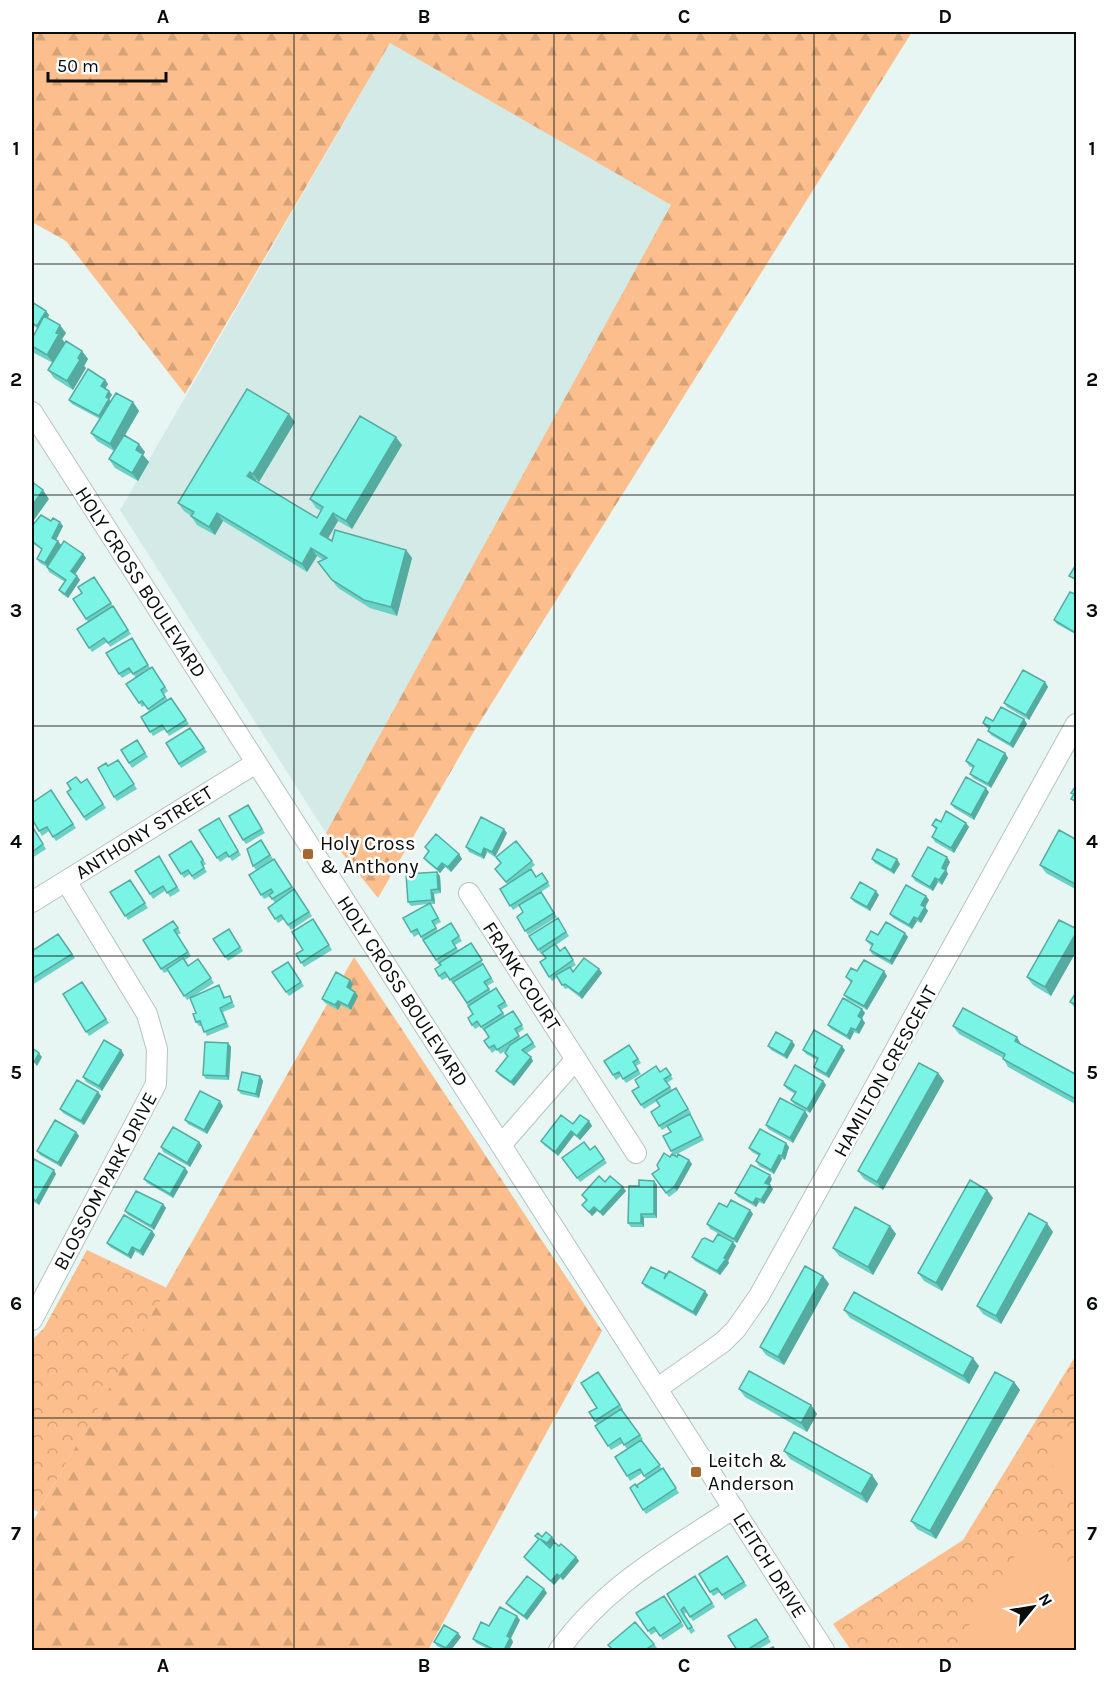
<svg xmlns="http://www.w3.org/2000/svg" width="1108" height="1682" font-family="Karla,sans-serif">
<defs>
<pattern id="forest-firs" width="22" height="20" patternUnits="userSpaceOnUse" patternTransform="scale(1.5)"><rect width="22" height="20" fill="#fcbe8c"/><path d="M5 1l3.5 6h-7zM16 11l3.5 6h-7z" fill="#d6a278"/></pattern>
<pattern id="park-crowns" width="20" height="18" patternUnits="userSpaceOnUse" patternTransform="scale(1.5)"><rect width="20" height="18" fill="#fcbe8c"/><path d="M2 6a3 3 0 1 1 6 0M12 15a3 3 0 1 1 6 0" fill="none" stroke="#d6a278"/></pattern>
</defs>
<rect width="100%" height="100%" fill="#e7f5f3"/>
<path fill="#d3eae7" d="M 390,43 L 672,205 L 326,833 L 120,510 Z"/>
<path fill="url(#forest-firs)" d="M 32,32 L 912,32 L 473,733 L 378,898 L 326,833 L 671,205 L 390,43 L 185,394 L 66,241 L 32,222 Z
M 354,957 L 602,1331 L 428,1650 L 32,1650 L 32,1523 Z"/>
<path fill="url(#park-crowns)" d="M 87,1250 L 167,1288 L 38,1512 L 32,1509 L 32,1340 L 44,1328 Z
M 1076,1355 L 1076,1650 L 851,1650 L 833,1624 L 963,1540 Z"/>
<path fill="#fcbe8c" d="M 1076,1421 L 1076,1489 L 1053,1468 L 1051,1452 Z
M 1034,1526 L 1076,1580 L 1076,1650 L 960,1650 L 959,1641 Z"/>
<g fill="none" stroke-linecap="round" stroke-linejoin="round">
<defs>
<path id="minor" d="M 32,412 L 824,1650
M 469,893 L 636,1153
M 32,902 L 256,763
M 501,1145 L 576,1059
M 32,1320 L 156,1084 L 157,1049 L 147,1014 L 66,881
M 658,1388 L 723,1342 L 736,1329 L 759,1296 L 1076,724
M 559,1650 C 606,1585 668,1552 734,1508"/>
</defs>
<use href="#minor" stroke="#b5c3c1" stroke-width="22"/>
<use href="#minor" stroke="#fff" stroke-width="20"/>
</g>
<path fill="#69d2c5" d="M 32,302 L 46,311 L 49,315 L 48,318 L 66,333 L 62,339 L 65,343 L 57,357 L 82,351 L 88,359 L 84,366 L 86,368 L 73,390 L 54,378 L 48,370 L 53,363 L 34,353 L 32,349 L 32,339 L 37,328 L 34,326 L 32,329 Z
M 105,380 L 108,384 L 105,389 L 109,391 L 112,395 L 109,399 L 111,402 L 133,402 L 139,411 L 125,435 L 145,452 L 143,455 L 149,462 L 138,481 L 115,468 L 109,459 L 114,451 L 97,441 L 91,433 L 100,419 L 72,404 L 69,400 Z
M 295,422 L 259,482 L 256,480 L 255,481 L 317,518 L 321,511 L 316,508 L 310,499 L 402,445 L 352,529 L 338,521 L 328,538 L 332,541 L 406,550 L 412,558 L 397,616 L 370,608 L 338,588 L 318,562 L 323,560 L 317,556 L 307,572 L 223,521 L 215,535 L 197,525 L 191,516 L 184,511 L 178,503 Z
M 51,521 L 63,526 L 56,540 L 61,545 L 83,554 L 86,558 L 75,574 L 80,580 L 68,598 L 62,594 L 59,590 L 65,582 L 49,572 L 47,567 L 40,563 L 37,559 L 42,550 L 32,543 L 32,526 Z
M 94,577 L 131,634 L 110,647 L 107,642 L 92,652 L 77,629 L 88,622 L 73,599 L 82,593 Z
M 1077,595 L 1077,635 L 1057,624 L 1054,620 Z
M 132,638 L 150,668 L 152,667 L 168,691 L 164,694 L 168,700 L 171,698 L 189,724 L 169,736 L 165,729 L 153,736 L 141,717 L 149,711 L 145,705 L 142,707 L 126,684 L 136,678 L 132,672 L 122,678 L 119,674 Z
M 1045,682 L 1048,687 L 1029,720 L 1007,707 L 1004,703 Z
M 1024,719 L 1027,724 L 1013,748 L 991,735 L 988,731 L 989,729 L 986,727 L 983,723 L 993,721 Z
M 190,728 L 207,752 L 181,768 L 166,743 Z
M 137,740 L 148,757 L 132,768 L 121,750 Z
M 1005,753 L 1008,758 L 991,788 L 973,778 L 970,774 L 973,768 L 969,766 L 966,761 Z
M 118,760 L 137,789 L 117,801 L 114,797 Z
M 87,779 L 106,808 L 86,821 L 67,792 Z
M 51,790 L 76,828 L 56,841 L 49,831 L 42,836 L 32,819 Z
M 989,792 L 974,820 L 954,808 L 951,804 Z
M 248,805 L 265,833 L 246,844 L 243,840 Z
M 221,822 L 241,855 L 232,861 L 229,856 L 220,862 L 199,830 Z
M 941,822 L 966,823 L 969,827 L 954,853 L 935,842 L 932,837 L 936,830 L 932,825 Z
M 32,826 L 46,849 L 32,858 Z
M 507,833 L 495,857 L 487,852 L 484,859 L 469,852 L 466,847 Z
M 261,840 L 273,859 L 256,870 L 253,866 Z
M 1077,840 L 1077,890 L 1046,873 L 1040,865 Z
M 191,841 L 206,864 L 203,866 L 207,872 L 194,880 L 190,874 L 184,878 L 169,855 Z
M 516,841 L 535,865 L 524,874 L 536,877 L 542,873 L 550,886 L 541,892 L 557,917 L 528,935 L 517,917 L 523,912 L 519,906 L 513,910 L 500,889 L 507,884 L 495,869 L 501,864 Z
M 425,847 L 459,854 L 462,859 L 451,872 L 445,867 L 440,873 L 427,862 L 424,858 L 429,852 Z
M 159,856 L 180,891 L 170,897 L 166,890 L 153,899 L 135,871 Z
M 274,859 L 312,916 L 291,930 L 284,919 L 278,923 L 268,908 L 275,903 L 270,896 L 264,899 L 249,875 Z
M 872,859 L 900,864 L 894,874 L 875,863 Z
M 950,862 L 946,870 L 948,874 L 942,885 L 938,882 L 933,891 L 915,881 L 912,876 Z
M 440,876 L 441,893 L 434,894 L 435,904 L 431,904 L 441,922 L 435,925 L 438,931 L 451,923 L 462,941 L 455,945 L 459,951 L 471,943 L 494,982 L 487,986 L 491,992 L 496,988 L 508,1006 L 501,1010 L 505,1016 L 513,1011 L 524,1029 L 518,1033 L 520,1038 L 527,1034 L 536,1047 L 527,1053 L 533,1061 L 514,1086 L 499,1075 L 496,1071 L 507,1057 L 505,1053 L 507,1050 L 500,1054 L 497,1049 L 492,1053 L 484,1041 L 489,1037 L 485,1031 L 484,1031 L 480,1026 L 475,1029 L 472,1025 L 473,1014 L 454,984 L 453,984 L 448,977 L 442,980 L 439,976 L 441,965 L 440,964 L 439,965 L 419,934 L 414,937 L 411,932 L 427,904 L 411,906 L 408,902 Z
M 130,880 L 148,908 L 128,920 L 110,892 Z
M 879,895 L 870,911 L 854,902 L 851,898 Z
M 926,896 L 929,900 L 925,907 L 928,911 L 921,923 L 917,921 L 912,929 L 893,918 L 890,914 Z
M 558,918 L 569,936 L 556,945 L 560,951 L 565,947 L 576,965 L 571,968 L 573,972 L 599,969 L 602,973 L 582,999 L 568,988 L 565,989 L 557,977 L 552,981 L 540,962 L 546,958 L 542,953 L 541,954 L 529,936 Z
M 313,919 L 332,950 L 304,967 L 296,954 L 303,950 Z
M 173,921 L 181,933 L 177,935 L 191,956 L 185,960 L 188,965 L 198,959 L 214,983 L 192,997 L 222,990 L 225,997 L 230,996 L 235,1007 L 223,1012 L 229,1027 L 207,1036 L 202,1026 L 199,1026 L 196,1022 L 196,1013 L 190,998 L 187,1000 L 168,971 L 164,973 L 143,940 Z
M 229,929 L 243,951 L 228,961 L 213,939 Z
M 1077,929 L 1077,950 L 1051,996 L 1033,985 L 1027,977 Z
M 58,934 L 75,958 L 32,985 L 32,951 Z
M 878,935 L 908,937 L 892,965 L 872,954 L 870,950 L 872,946 L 869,944 L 866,940 Z
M 288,962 L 304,986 L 289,996 L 272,972 Z
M 884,971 L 887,976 L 867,1010 L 847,999 L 844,995 L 851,983 L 846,977 Z
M 350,980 L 353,984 L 351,989 L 355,992 L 358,996 L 351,1010 L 341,1005 L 338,1010 L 325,1003 L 322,999 Z
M 82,982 L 109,1023 L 89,1036 L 63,994 Z
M 1077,991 L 1077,1010 L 1070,1002 Z
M 862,1009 L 865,1013 L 862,1018 L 865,1023 L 859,1034 L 854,1032 L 850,1040 L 831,1029 L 828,1025 Z
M 953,1026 L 1022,1045 L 1077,1075 L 1077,1105 L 1008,1067 L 1003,1058 L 959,1034 Z
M 228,1043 L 231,1047 L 229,1080 L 206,1079 L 203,1075 Z
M 629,1045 L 641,1063 L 636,1066 L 641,1074 L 626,1083 L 621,1076 L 616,1080 L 604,1061 Z
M 795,1045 L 787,1059 L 771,1050 L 768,1046 Z
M 121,1050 L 124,1055 L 102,1091 L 86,1082 L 83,1077 Z
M 803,1050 L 845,1050 L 829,1078 L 816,1071 L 814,1067 L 817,1060 L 806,1054 Z
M 666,1068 L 673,1079 L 667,1083 L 672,1090 L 676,1088 L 691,1113 L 681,1119 L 690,1114 L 704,1140 L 675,1155 L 692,1164 L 677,1191 L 669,1197 L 652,1174 L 659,1169 L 673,1154 L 671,1151 L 671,1132 L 667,1127 L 662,1130 L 659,1126 L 660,1106 L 657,1101 L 644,1109 L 641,1105 L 639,1087 Z
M 938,1073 L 944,1081 L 883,1190 L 864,1179 L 858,1171 Z
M 260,1076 L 263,1081 L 259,1098 L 241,1094 L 238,1090 Z
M 823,1081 L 826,1085 L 810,1113 L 794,1104 L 791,1100 L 795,1094 L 787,1089 L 784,1085 Z
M 98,1092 L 101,1096 L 84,1125 L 63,1113 L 60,1109 Z
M 223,1106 L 207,1134 L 188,1124 L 185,1120 Z
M 805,1111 L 808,1116 L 793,1143 L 768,1129 L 766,1125 Z
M 589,1121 L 592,1126 L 580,1140 L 574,1135 L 558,1156 L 544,1145 L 541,1141 L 573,1124 Z
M 76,1132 L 79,1136 L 61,1167 L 40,1155 L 37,1151 Z
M 199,1142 L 202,1146 L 190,1167 L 163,1152 L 161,1147 Z
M 786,1143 L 789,1147 L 785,1160 L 782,1159 L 774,1174 L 759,1166 L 756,1161 L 759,1156 L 752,1152 L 749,1148 Z
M 595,1146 L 607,1163 L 580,1182 L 562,1158 L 590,1150 Z
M 32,1164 L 56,1174 L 39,1205 L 32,1201 Z
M 185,1168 L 188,1172 L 173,1198 L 147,1183 L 144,1179 Z
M 772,1179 L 769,1185 L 773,1189 L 764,1204 L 759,1202 L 756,1207 L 738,1197 L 735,1193 Z
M 654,1181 L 657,1185 L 657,1218 L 644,1218 L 644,1227 L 631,1227 L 628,1223 L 639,1186 Z
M 605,1182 L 626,1191 L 603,1216 L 597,1211 L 592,1216 L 582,1205 L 586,1201 L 582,1195 Z
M 987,1190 L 993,1198 L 942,1291 L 924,1281 L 918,1273 Z
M 163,1204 L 166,1208 L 154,1230 L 128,1215 L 125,1211 Z
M 750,1210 L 753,1214 L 737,1243 L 710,1229 L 707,1224 Z
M 890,1226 L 896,1234 L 873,1275 L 839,1256 L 833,1248 Z
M 152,1231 L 155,1235 L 143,1256 L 135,1251 L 131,1259 L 110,1247 L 107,1243 Z
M 1053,1232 L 1001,1324 L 983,1314 L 977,1306 Z
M 713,1242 L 733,1242 L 736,1246 L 728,1261 L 729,1263 L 720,1275 L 695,1261 L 692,1257 Z
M 666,1274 L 705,1291 L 708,1295 L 696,1316 L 645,1287 L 642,1283 Z
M 823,1276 L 829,1284 L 784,1365 L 766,1355 L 760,1347 Z
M 844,1310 L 979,1366 L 969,1384 L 850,1318 Z
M 598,1372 L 623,1409 L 622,1410 L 643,1439 L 641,1440 L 662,1469 L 663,1468 L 679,1493 L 646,1514 L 643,1510 L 638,1488 L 646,1479 L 642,1473 L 630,1481 L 627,1476 L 627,1449 L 623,1443 L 611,1450 L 595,1426 L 597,1424 L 589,1412 L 597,1408 Z
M 1014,1382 L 1020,1390 L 936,1539 L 917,1529 L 911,1521 Z
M 739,1389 L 811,1405 L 817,1414 L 807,1432 L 745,1397 Z
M 784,1451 L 872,1475 L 878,1484 L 867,1503 L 790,1459 Z
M 535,1536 L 542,1537 L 555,1541 L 550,1547 L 548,1546 L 550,1548 L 559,1546 L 576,1557 L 579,1561 L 563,1580 L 560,1578 L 554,1585 L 527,1561 L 524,1557 L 538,1540 Z
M 727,1556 L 747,1586 L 725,1600 L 720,1592 L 713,1596 L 699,1574 Z
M 695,1576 L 715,1607 L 693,1621 L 687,1612 L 684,1614 L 695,1631 L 691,1634 L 667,1594 Z
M 547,1593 L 527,1620 L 509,1607 L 506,1603 Z
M 664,1596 L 684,1626 L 663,1640 L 657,1631 L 651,1635 L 636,1613 Z
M 756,1619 L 771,1642 L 757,1650 L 737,1650 Z
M 520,1620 L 511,1638 L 513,1642 L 509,1650 L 490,1650 L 476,1643 L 473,1639 L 489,1626 Z
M 461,1637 L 451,1650 L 445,1650 L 437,1646 L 434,1642 Z
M 654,1644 L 657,1648 L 654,1650 L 613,1650 L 608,1645 Z"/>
<path fill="#55aba0" d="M 46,311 L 49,315 L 40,330 L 37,326 Z
M 60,325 L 66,333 L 62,339 L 65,343 L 53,363 L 47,355 L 56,333 Z
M 82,351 L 88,359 L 84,366 L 86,368 L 73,390 L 67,381 L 78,358 Z
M 105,380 L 108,384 L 104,391 L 101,386 Z
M 109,391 L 112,395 L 109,399 L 112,403 L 102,420 L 99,416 L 106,397 Z
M 133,402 L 139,411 L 115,452 L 110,444 Z
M 289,414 L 295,422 L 259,482 L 253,474 Z
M 396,437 L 402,445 L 352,529 L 346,521 Z
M 139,444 L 145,452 L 143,455 L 149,462 L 138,481 L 132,473 L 136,450 Z
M 250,472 L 256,480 L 253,484 L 247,476 Z
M 43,490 L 49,499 L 34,520 L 32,516 L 32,506 Z
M 217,513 L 223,521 L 215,535 L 209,527 Z
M 333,513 L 338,521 L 326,542 L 320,534 Z
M 60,522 L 63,526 L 55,542 L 52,538 Z
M 58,541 L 61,545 L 48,567 L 45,563 Z
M 311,548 L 317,556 L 307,572 L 302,564 Z
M 406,550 L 412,558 L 397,616 L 391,607 Z
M 83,554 L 86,558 L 74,576 L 71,571 Z
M 77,576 L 80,580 L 68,598 L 65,594 Z
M 1045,682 L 1048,687 L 1029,720 L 1026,715 Z
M 1024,719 L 1027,724 L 1013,748 L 1010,744 Z
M 1005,753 L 1008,758 L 991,788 L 988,784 Z
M 986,788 L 989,792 L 974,820 L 971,815 Z
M 966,823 L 969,827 L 954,853 L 951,848 Z
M 504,829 L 507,833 L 495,857 L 492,852 Z
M 484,848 L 487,852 L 484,859 L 481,855 Z
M 459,854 L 462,859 L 451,872 L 448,867 Z
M 947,857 L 950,862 L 946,870 L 948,874 L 942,885 L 939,880 L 942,868 Z
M 897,859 L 900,864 L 894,874 L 891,870 Z
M 442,863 L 445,867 L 440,873 L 437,869 Z
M 437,872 L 440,876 L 441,893 L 438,889 Z
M 935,878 L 938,882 L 933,891 L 930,887 Z
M 431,890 L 434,894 L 435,904 L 432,900 Z
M 876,891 L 879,895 L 870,911 L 867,907 Z
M 926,896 L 929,900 L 924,909 L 921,905 Z
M 925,907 L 928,911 L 921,923 L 918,919 Z
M 914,917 L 917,921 L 912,929 L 909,925 Z
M 1077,931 L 1077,950 L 1051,996 L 1045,987 Z
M 905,933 L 908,937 L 892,965 L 890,961 Z
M 599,969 L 602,973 L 582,999 L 579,994 Z
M 884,971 L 887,976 L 867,1010 L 864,1006 Z
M 350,980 L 353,984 L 350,991 L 347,987 Z
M 355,992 L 358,996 L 351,1010 L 348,1006 Z
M 338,1001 L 341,1005 L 338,1010 L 335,1005 Z
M 862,1009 L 865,1013 L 861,1020 L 858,1016 Z
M 862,1019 L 865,1023 L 859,1034 L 856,1030 Z
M 851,1028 L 854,1032 L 850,1040 L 847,1036 Z
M 1017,1037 L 1022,1046 L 1015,1041 Z
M 792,1041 L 795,1045 L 787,1059 L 784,1055 Z
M 228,1043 L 231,1047 L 229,1080 L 226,1076 Z
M 842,1046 L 845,1050 L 829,1078 L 826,1074 Z
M 121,1050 L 124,1055 L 102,1091 L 99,1086 Z
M 39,1053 L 42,1057 L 37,1066 L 34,1062 Z
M 531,1057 L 533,1061 L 514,1086 L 511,1082 Z
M 938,1073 L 944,1081 L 883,1190 L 877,1182 Z
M 260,1076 L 263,1081 L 259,1098 L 256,1094 Z
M 823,1081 L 826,1085 L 810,1113 L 807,1109 Z
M 98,1092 L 101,1096 L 84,1125 L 81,1121 Z
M 220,1101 L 223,1106 L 207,1134 L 204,1130 Z
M 805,1111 L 808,1116 L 793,1143 L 790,1138 Z
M 589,1121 L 592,1126 L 580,1140 L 577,1136 Z
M 571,1131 L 574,1135 L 558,1156 L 555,1152 Z
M 76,1132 L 79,1136 L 61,1167 L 58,1163 Z
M 32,1137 L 34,1141 L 32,1145 Z
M 199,1142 L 202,1146 L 190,1167 L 187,1163 Z
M 786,1143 L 789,1147 L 785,1160 L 782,1156 Z
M 779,1155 L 782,1159 L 774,1174 L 771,1170 Z
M 689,1160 L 692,1164 L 677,1191 L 674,1187 Z
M 185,1168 L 188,1172 L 173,1198 L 170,1194 Z
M 54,1170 L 56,1174 L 39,1205 L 36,1201 Z
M 770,1175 L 772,1179 L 768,1187 L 765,1183 Z
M 654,1181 L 657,1185 L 657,1218 L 654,1214 Z
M 770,1185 L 773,1189 L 764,1204 L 761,1200 Z
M 623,1187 L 626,1191 L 603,1216 L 600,1212 Z
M 987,1190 L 993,1198 L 942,1291 L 936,1283 Z
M 756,1198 L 759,1202 L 756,1207 L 753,1203 Z
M 163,1204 L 166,1208 L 154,1230 L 151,1226 Z
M 594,1207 L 597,1211 L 592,1216 L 589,1212 Z
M 750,1210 L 753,1214 L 737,1243 L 734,1239 Z
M 641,1214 L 644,1218 L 644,1227 L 641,1223 Z
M 1047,1223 L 1053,1232 L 1001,1324 L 996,1316 Z
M 890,1226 L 896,1234 L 873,1275 L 868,1267 Z
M 152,1231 L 155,1235 L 143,1256 L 140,1251 Z
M 733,1242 L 736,1246 L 728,1261 L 729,1263 L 720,1275 L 717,1271 Z
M 132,1247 L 135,1251 L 131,1259 L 128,1255 Z
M 823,1276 L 829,1284 L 784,1365 L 778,1357 Z
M 705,1291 L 708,1295 L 696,1316 L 693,1312 Z
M 973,1358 L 979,1366 L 969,1384 L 963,1376 Z
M 1014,1382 L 1020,1390 L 936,1539 L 930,1531 Z
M 811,1405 L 817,1414 L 807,1432 L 801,1423 Z
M 872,1475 L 878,1484 L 867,1503 L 861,1494 Z
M 552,1537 L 555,1541 L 550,1547 L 547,1543 Z
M 576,1557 L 579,1561 L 563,1580 L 560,1576 Z
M 557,1574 L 560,1578 L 554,1585 L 551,1581 Z
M 544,1589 L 547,1593 L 527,1620 L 524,1616 Z
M 517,1616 L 520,1620 L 511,1638 L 513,1642 L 509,1650 L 504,1650 L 507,1636 Z
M 458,1633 L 461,1637 L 451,1650 L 448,1650 L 446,1648 Z"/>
<path fill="#7af4e5" stroke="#55aba0" stroke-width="1.5" d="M 32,302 L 46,311 L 37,326 L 32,323 Z
M 44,316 L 60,325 L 56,333 L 59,334 L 47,355 L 32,346 L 32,339 Z
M 66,341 L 82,351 L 78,358 L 80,360 L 67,381 L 48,370 Z
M 88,369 L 105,380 L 101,386 L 109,391 L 106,397 L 109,399 L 99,416 L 69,400 Z
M 247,389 L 289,414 L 253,474 L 250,472 L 247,476 L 317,518 L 323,507 L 310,499 L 360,416 L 396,437 L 346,521 L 333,513 L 320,534 L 332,541 L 335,530 L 406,550 L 391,607 L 364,600 L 332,580 L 318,562 L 327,558 L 311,548 L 302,564 L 217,513 L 209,527 L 191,516 L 194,512 L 178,503 Z
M 116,393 L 133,402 L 110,444 L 91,433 Z
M 124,435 L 139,444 L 136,450 L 143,454 L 132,473 L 109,459 Z
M 32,482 L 43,490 L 32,506 Z
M 41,515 L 51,521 L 53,518 L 60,522 L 52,538 L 58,541 L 45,563 L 37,559 L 42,549 L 32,541 L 32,526 Z
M 64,541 L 83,554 L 71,571 L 77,576 L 65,594 L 59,590 L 66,580 L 47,567 Z
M 1077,563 L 1077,580 L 1069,576 Z
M 94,577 L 111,603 L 86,619 L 73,599 L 82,593 L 78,587 Z
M 1070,592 L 1077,595 L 1077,627 L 1074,632 L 1054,620 Z
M 113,606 L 128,630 L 108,643 L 104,638 L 89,648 L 77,629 Z
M 132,638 L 148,665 L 133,674 L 129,668 L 119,674 L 106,653 Z
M 152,667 L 165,687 L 161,690 L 165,697 L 148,709 L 142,701 L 139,703 L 126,684 Z
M 1023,670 L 1045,682 L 1026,715 L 1004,703 Z
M 171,698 L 186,720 L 167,732 L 162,725 L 150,732 L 141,717 Z
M 1001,707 L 1024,719 L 1010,744 L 988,731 L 990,727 L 983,723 L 986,717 L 993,721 Z
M 190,728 L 204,748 L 179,764 L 166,743 Z
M 978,739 L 1005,753 L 988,784 L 970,774 L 974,766 L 966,761 Z
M 137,740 L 145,753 L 129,763 L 121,750 Z
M 118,760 L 134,784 L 114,797 L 98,768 L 106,763 L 108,766 Z
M 76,777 L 81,783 L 87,779 L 103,804 L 84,817 L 67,792 L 71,789 L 67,783 Z
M 966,777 L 986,788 L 971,815 L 951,804 Z
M 1077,784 L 1077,802 L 1071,799 L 1074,794 L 1071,793 Z
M 51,790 L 73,824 L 53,837 L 47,827 L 39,831 L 32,819 L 32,803 Z
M 248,805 L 262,829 L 243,840 L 229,816 Z
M 946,811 L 966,823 L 951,848 L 932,837 L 937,828 L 932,825 L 936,819 L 941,822 Z
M 481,817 L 504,829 L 492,852 L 484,848 L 481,855 L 466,847 Z
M 219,818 L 238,851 L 229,857 L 226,852 L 217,858 L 199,830 Z
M 32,826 L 43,844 L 32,852 Z
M 1059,830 L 1077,840 L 1077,885 L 1040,865 Z
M 436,834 L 459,854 L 448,867 L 442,863 L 437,869 L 424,858 L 429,851 L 425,847 Z
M 261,840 L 270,855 L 253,866 L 247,849 Z
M 191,841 L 203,860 L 201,862 L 204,868 L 192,876 L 188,870 L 181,874 L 169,855 Z
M 516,841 L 532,861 L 506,882 L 495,869 L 501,863 L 496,857 Z
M 928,847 L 947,857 L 942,868 L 946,870 L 939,880 L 935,878 L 930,887 L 912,876 Z
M 877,849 L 897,859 L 891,870 L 872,859 Z
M 159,856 L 177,887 L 167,893 L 163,886 L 150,894 L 135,871 Z
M 274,859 L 292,887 L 272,899 L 269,895 L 273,892 L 271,889 L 261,895 L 249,875 Z
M 531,869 L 536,877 L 542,873 L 548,882 L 510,906 L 500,889 Z
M 437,872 L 438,889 L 431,890 L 432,900 L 408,902 L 406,874 Z
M 130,880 L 145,903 L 125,916 L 110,892 Z
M 860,882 L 876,891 L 867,907 L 851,898 Z
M 906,885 L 926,896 L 921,905 L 925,907 L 918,919 L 914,917 L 909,925 L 890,914 Z
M 294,889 L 309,912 L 288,925 L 281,915 L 275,919 L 268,908 Z
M 541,892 L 554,913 L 525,931 L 517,917 L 523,912 L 519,905 Z
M 430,903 L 438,918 L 432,921 L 436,928 L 421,937 L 417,929 L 411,932 L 403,918 Z
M 558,918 L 566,932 L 538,950 L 529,936 Z
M 313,919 L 329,945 L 301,963 L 296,954 L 303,950 L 292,932 Z
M 1059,920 L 1077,929 L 1077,931 L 1045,987 L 1027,977 Z
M 173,921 L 178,928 L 174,930 L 188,952 L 161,969 L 143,940 Z
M 886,922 L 905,933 L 890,961 L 870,950 L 873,944 L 866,940 L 871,931 L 878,935 Z
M 451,923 L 459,936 L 452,941 L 456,948 L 436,960 L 423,940 Z
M 229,929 L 240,947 L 225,957 L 213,939 Z
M 58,934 L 72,954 L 32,979 L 32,951 Z
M 471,943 L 482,960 L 450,980 L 445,972 L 439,976 L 435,969 L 441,965 L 439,963 Z
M 555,944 L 560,951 L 565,947 L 573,960 L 549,977 L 540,962 L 546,958 L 542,953 Z
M 183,958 L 188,966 L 198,959 L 211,978 L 184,996 L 167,969 Z
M 584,958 L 599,969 L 579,994 L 565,984 L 562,985 L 556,975 L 570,967 L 573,972 Z
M 864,960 L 884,971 L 864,1006 L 844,995 L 852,981 L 846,977 L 851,968 L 857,971 Z
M 288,962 L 301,982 L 286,992 L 272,972 Z
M 483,964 L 491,978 L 484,982 L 489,989 L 467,1003 L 453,982 Z
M 336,972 L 350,980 L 347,987 L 355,992 L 348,1006 L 338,1001 L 335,1005 L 322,999 Z
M 82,982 L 106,1019 L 86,1032 L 63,994 Z
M 219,985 L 224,998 L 230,996 L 232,1002 L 220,1008 L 226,1023 L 204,1032 L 200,1021 L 196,1022 L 193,1014 L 196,1013 L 190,998 Z
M 496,988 L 505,1002 L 498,1006 L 503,1013 L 481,1027 L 477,1021 L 472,1025 L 468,1018 L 473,1014 L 468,1006 Z
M 1077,991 L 1077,1005 L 1070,1002 Z
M 843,998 L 862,1009 L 858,1016 L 862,1019 L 856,1030 L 851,1028 L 847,1036 L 828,1025 Z
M 963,1008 L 1017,1037 L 1015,1041 L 1077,1075 L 1077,1100 L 1003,1059 L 1005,1054 L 953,1026 Z
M 513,1011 L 522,1025 L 515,1029 L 519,1036 L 497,1050 L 494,1045 L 489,1048 L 484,1041 L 489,1037 L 484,1029 Z
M 814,1030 L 842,1046 L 826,1074 L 814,1067 L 818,1058 L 803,1050 Z
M 776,1032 L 792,1041 L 784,1055 L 768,1046 Z
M 527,1034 L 533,1043 L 522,1050 L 531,1057 L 511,1082 L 496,1071 L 508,1056 L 505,1053 L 510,1045 Z
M 104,1040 L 121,1050 L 99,1086 L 83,1077 Z
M 205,1042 L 228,1043 L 226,1076 L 203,1075 Z
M 629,1045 L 638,1059 L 633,1062 L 638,1070 L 623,1079 L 619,1072 L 613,1075 L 604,1061 Z
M 32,1048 L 39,1053 L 34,1062 L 32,1060 Z
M 919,1063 L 938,1073 L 877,1182 L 858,1171 Z
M 795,1065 L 823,1081 L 807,1109 L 791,1100 L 796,1092 L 784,1085 Z
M 656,1066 L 660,1072 L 666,1068 L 671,1075 L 664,1079 L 670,1087 L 641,1105 L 632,1091 L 639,1087 L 635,1080 Z
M 242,1072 L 260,1076 L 256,1094 L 238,1090 Z
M 77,1080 L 98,1092 L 81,1121 L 60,1109 Z
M 676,1088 L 688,1109 L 659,1126 L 651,1112 L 660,1106 L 656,1100 Z
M 200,1091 L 220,1101 L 204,1130 L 185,1120 Z
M 780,1098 L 805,1111 L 790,1138 L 766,1125 Z
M 690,1114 L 701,1136 L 671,1151 L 663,1136 L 671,1132 L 667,1126 Z
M 561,1115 L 573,1124 L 580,1115 L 589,1121 L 577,1136 L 571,1131 L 555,1152 L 541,1141 Z
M 55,1120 L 76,1132 L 58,1163 L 37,1151 Z
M 173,1127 L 199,1142 L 187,1163 L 161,1147 Z
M 760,1129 L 786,1143 L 782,1156 L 779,1155 L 771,1170 L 756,1161 L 760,1154 L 749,1148 Z
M 584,1142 L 590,1150 L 595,1146 L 604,1159 L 577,1178 L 562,1158 Z
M 159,1153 L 185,1168 L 170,1194 L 144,1179 Z
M 664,1153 L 670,1157 L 672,1154 L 677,1157 L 678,1154 L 689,1160 L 674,1187 L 666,1193 L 652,1174 L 659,1169 L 657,1165 Z
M 34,1159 L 54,1170 L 36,1201 L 32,1198 L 32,1164 Z
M 751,1165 L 770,1175 L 765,1183 L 770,1185 L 761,1200 L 756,1198 L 753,1203 L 735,1193 Z
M 599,1176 L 605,1182 L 610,1176 L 623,1187 L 600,1212 L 594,1207 L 589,1212 L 582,1205 L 587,1200 L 582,1195 Z
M 639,1180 L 654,1181 L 654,1214 L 641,1214 L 641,1223 L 628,1223 L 629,1186 L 639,1186 Z
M 970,1180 L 987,1190 L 936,1283 L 918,1273 Z
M 136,1191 L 163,1204 L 151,1226 L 125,1211 Z
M 731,1200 L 750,1210 L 734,1239 L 707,1224 L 719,1203 L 727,1207 Z
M 855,1207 L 890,1226 L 868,1267 L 833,1248 Z
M 1029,1213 L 1047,1223 L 996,1316 L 977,1306 Z
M 124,1215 L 152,1231 L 140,1251 L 132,1247 L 128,1255 L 107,1243 Z
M 718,1234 L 733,1242 L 724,1258 L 726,1259 L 717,1271 L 692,1257 L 702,1239 L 705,1238 L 713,1242 Z
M 805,1266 L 823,1276 L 778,1357 L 760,1347 Z
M 651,1267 L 666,1274 L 664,1279 L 669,1271 L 705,1291 L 693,1312 L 642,1283 Z
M 854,1292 L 973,1358 L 963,1376 L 844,1310 Z
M 749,1371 L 811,1405 L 801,1423 L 739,1389 Z
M 598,1372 L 620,1405 L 595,1421 L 589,1412 L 597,1408 L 581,1383 Z
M 995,1372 L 1014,1382 L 930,1531 L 911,1521 Z
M 621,1409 L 640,1435 L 624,1445 L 620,1438 L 608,1446 L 595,1426 Z
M 794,1432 L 872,1475 L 861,1494 L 784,1451 Z
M 641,1440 L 660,1465 L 644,1476 L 640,1469 L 627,1476 L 615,1457 Z
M 663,1468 L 676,1488 L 643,1510 L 630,1488 L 635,1484 L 638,1488 L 637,1485 Z
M 546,1532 L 552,1537 L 547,1543 L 540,1539 L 550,1548 L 554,1542 L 559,1546 L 561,1544 L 576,1557 L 560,1576 L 557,1574 L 551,1581 L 524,1557 L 539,1539 L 535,1536 L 538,1533 L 542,1537 Z
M 727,1556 L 744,1582 L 722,1595 L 717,1588 L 710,1592 L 699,1574 Z
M 527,1576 L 544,1589 L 524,1616 L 506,1603 Z
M 695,1576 L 712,1603 L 690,1617 L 684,1607 L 681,1610 L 692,1627 L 688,1629 L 667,1594 Z
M 664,1596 L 681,1622 L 660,1636 L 654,1627 L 648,1631 L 636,1613 Z
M 500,1607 L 517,1616 L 507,1636 L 510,1638 L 504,1650 L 495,1650 L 473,1639 L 481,1622 L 489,1626 Z
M 756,1619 L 768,1637 L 747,1650 L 737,1650 L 728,1636 Z
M 635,1622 L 654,1644 L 648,1648 L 650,1650 L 613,1650 L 608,1645 Z
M 444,1625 L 458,1633 L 446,1648 L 434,1642 Z
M 773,1647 L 776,1650 L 767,1650 Z"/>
<path fill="none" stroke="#080d0c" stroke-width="1.5" stroke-opacity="0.55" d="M 294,32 L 294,1650M 554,32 L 554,1650M 814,32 L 814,1650M 32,264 L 1076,264M 32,495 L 1076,495M 32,726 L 1076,726M 32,956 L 1076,956M 32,1187 L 1076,1187M 32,1418 L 1076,1418"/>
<g fill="#a7692f" stroke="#fff" stroke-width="2">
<rect x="302" y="848" width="12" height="12" rx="3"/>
<rect x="690" y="1466" width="12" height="12" rx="3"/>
</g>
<g text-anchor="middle" stroke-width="5" stroke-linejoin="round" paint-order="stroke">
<g font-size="20" fill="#080d0c" stroke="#fff">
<text transform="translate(141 582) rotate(57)" y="7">HOLY CROSS BOULEVARD</text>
<text transform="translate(144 832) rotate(-32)" y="7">ANTHONY STREET</text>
<text transform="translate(522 976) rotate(57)" y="7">FRANK COURT</text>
<text transform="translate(403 991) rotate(57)" y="7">HOLY CROSS BOULEVARD</text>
<text transform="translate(885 1071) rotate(-61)" y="7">HAMILTON CRESCENT</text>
<text transform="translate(105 1181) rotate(-62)" y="7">BLOSSOM PARK DRIVE</text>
<text transform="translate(770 1565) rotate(58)" y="7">LEITCH DRIVE</text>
</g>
<g font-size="20" fill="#080d0c" stroke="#fff" text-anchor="start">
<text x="320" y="850">Holy Cross<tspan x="320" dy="23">&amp; Anthony</tspan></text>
<text x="708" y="1467">Leitch &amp;<tspan x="708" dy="23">Anderson</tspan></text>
</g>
</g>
<rect width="1108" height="1682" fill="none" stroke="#ffffff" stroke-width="66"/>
<g transform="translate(1033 1607) rotate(60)" stroke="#ffffff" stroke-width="4.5" paint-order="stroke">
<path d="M0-4.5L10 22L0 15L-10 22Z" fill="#080d0c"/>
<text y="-9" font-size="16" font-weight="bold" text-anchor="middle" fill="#080d0c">N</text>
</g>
<path d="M48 72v9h118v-9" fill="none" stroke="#080d0c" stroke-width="3"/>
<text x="57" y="72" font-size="18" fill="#080d0c" stroke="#ffffff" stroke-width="4.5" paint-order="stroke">50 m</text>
<rect x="33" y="33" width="1042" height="1616" fill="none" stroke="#080d0c" stroke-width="2"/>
<g font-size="20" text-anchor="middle" font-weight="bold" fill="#080d0c">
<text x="163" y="23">A</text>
<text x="424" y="23">B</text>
<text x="684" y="23">C</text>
<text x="945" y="23">D</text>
<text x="16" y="155">1</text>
<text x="1092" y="155">1</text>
<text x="16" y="386">2</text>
<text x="1092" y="386">2</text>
<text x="16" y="617">3</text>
<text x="1092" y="617">3</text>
<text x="16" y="848">4</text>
<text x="1092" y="848">4</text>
<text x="16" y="1079">5</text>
<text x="1092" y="1079">5</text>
<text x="16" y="1310">6</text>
<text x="1092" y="1310">6</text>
<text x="16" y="1540">7</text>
<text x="1092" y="1540">7</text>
<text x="163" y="1672">A</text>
<text x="424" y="1672">B</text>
<text x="684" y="1672">C</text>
<text x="945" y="1672">D</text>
</g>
</svg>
